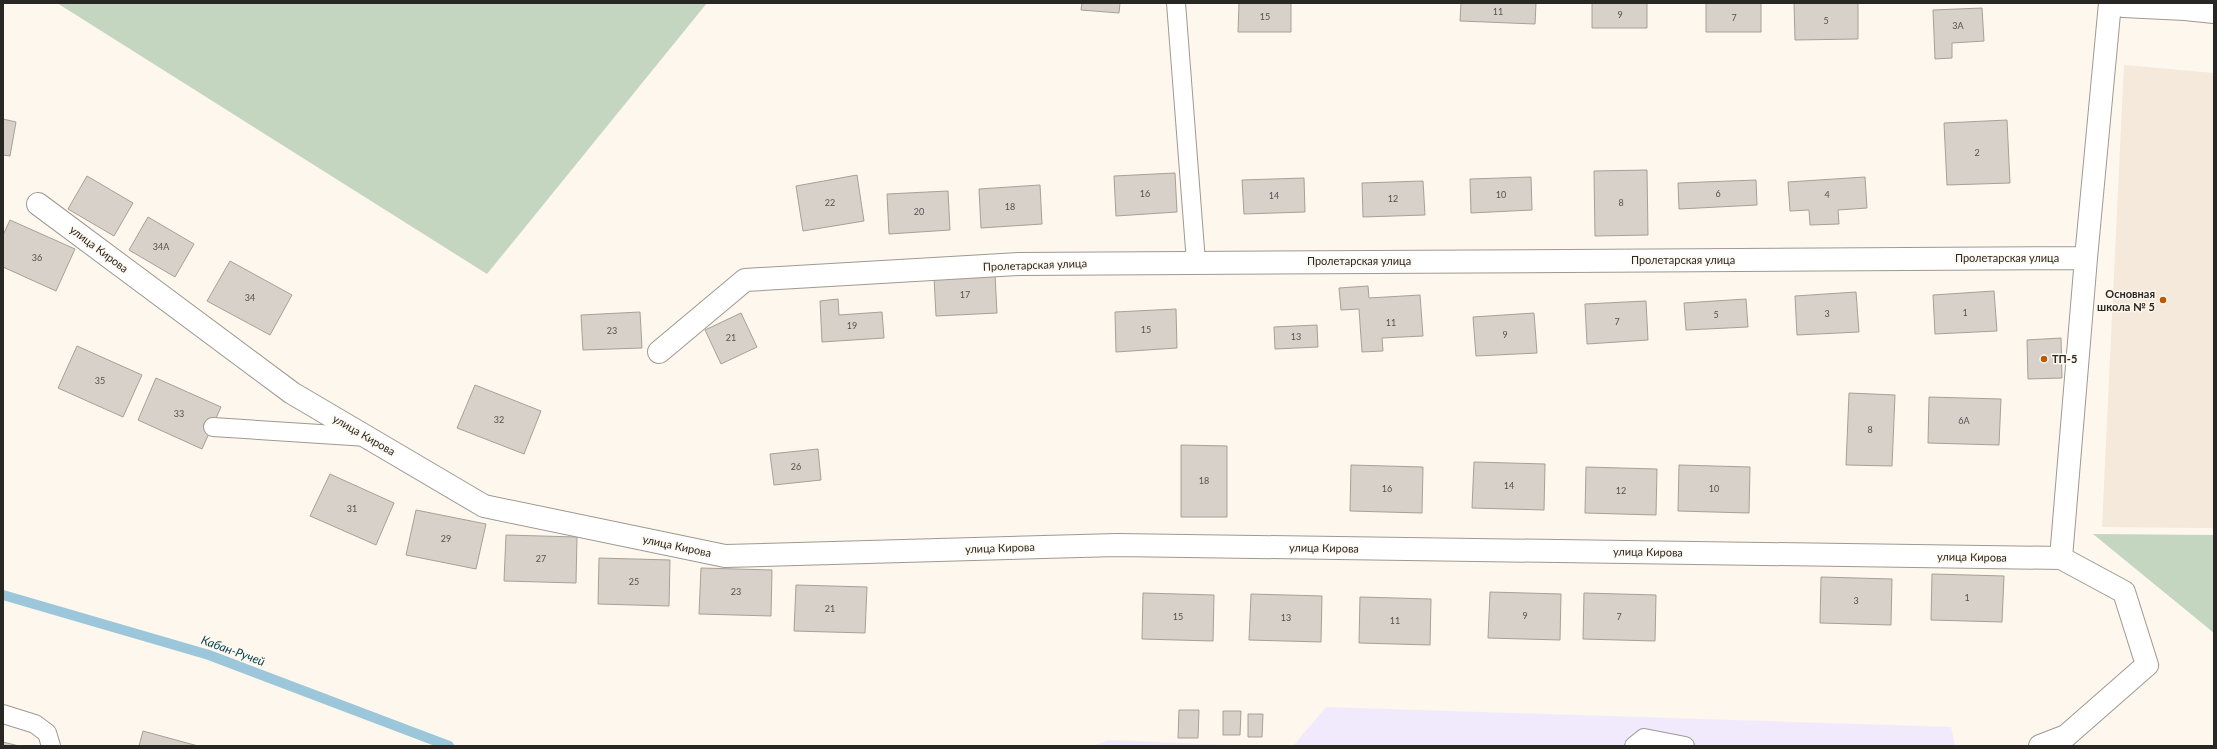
<svg xmlns="http://www.w3.org/2000/svg" width="2217" height="749" font-family="Lato,sans-serif">
<rect width="100%" height="100%" fill="#fdf7ee"/>
<path fill="#f4e9da" d="M 2124,65 L 2214,73 L 2214,528 L 2102,527 Z"/>
<path fill="#f1eafc" d="M 1326,707 L 1951,727 L 1955,746 L 1293,746 Z
M 1109,740 L 1202,744 L 1263,746 L 1092,746 Z"/>
<path fill="#c5d6c0" d="M 57,3 L 707,3 L 487,274 Z
M 2093,534 L 2214,535 L 2214,633 Z"/>
<g fill="none" stroke-linecap="round" stroke-linejoin="round">
<path stroke="#9cc7db" stroke-width="10" d="M 3,595 L 209,655 L 449,746"/>
</g>
<path fill="#d7d1c9" stroke="#a6a198" d="M 1082,3 L 1120,3 L 1119,13 L 1081,10 Z
M 1239,3 L 1291,3 L 1291,32 L 1238,32 Z
M 1461,3 L 1536,3 L 1535,24 L 1460,21 Z
M 1592,3 L 1647,3 L 1647,28 L 1592,28 Z
M 1706,3 L 1761,3 L 1761,32 L 1706,32 Z
M 1794,3 L 1858,3 L 1858,39 L 1795,40 Z
M 1982,8 L 1984,41 L 1952,43 L 1952,58 L 1935,59 L 1933,10 Z
M 3,119 L 16,122 L 10,156 L 3,155 Z
M 2007,120 L 2010,183 L 1947,185 L 1944,123 Z
M 1647,170 L 1648,235 L 1595,236 L 1594,171 Z
M 1175,173 L 1177,212 L 1116,216 L 1114,176 Z
M 857,175 L 864,221 L 803,231 L 796,186 Z
M 87,176 L 133,203 L 114,236 L 68,209 Z
M 1531,177 L 1532,210 L 1471,213 L 1470,179 Z
M 1865,177 L 1867,208 L 1838,210 L 1839,224 L 1810,225 L 1809,210 L 1790,211 L 1788,182 Z
M 1304,178 L 1305,212 L 1244,214 L 1242,180 Z
M 1756,180 L 1757,205 L 1679,209 L 1678,183 Z
M 1423,181 L 1425,215 L 1363,217 L 1362,183 Z
M 1040,185 L 1042,224 L 981,228 L 979,189 Z
M 948,191 L 950,230 L 889,234 L 887,194 Z
M 148,217 L 194,244 L 175,277 L 129,250 Z
M 10,220 L 75,249 L 56,291 L 3,267 L 3,235 Z
M 230,261 L 292,295 L 270,335 L 207,301 Z
M 995,274 L 997,313 L 936,316 L 934,277 Z
M 1368,286 L 1369,298 L 1420,295 L 1423,336 L 1382,338 L 1383,351 L 1362,352 L 1359,309 L 1341,310 L 1339,288 Z
M 1994,291 L 1997,331 L 1935,334 L 1933,295 Z
M 1856,292 L 1859,332 L 1797,335 L 1795,296 Z
M 838,299 L 839,315 L 882,312 L 884,338 L 822,342 L 820,301 Z
M 1746,299 L 1748,327 L 1686,330 L 1684,303 Z
M 1646,301 L 1648,340 L 1587,344 L 1585,304 Z
M 1176,309 L 1177,348 L 1116,352 L 1115,312 Z
M 640,312 L 642,348 L 583,350 L 581,315 Z
M 741,313 L 757,347 L 721,364 L 705,330 Z
M 1534,313 L 1537,353 L 1476,356 L 1473,317 Z
M 1317,325 L 1318,347 L 1275,349 L 1274,327 Z
M 2061,338 L 2062,378 L 2028,379 L 2027,340 Z
M 77,346 L 142,375 L 123,417 L 58,388 Z
M 156,378 L 221,407 L 202,449 L 138,420 Z
M 475,385 L 541,411 L 524,454 L 457,428 Z
M 1849,393 L 1895,395 L 1892,466 L 1846,465 Z
M 1929,397 L 2001,399 L 1999,445 L 1928,443 Z
M 1181,445 L 1227,446 L 1227,517 L 1181,517 Z
M 818,449 L 821,480 L 774,485 L 770,454 Z
M 1474,462 L 1545,464 L 1544,510 L 1472,508 Z
M 1351,465 L 1423,467 L 1422,513 L 1350,511 Z
M 1679,465 L 1750,467 L 1749,513 L 1678,511 Z
M 1586,467 L 1657,469 L 1656,515 L 1585,513 Z
M 330,474 L 394,503 L 376,545 L 310,516 Z
M 416,510 L 486,524 L 476,569 L 406,555 Z
M 506,535 L 577,537 L 576,583 L 504,581 Z
M 599,558 L 670,560 L 669,606 L 598,604 Z
M 701,568 L 772,570 L 771,616 L 699,614 Z
M 1932,574 L 2004,576 L 2002,622 L 1931,620 Z
M 1821,577 L 1892,579 L 1891,625 L 1820,623 Z
M 796,585 L 867,587 L 865,633 L 794,631 Z
M 1490,592 L 1561,594 L 1560,640 L 1488,638 Z
M 1143,593 L 1214,595 L 1213,641 L 1142,639 Z
M 1584,593 L 1656,595 L 1655,641 L 1583,639 Z
M 1251,594 L 1322,596 L 1321,642 L 1249,640 Z
M 1360,597 L 1431,599 L 1430,645 L 1359,643 Z
M 1179,710 L 1199,710 L 1198,738 L 1178,738 Z
M 1223,711 L 1241,711 L 1240,735 L 1223,735 Z
M 1248,714 L 1263,714 L 1262,737 L 1248,737 Z
M 143,731 L 198,746 L 139,746 Z
M 3,742 L 19,746 L 3,746 Z"/>
<g fill="none" stroke-linecap="round" stroke-linejoin="round">
<defs>
<path id="service" d="M 1176,3 L 1196,262
M 213,427 L 367,437
M 3,714 L 35,724 L 47,733 L 51,746
M 1634,746 L 1644,738 L 1685,746"/>
<path id="minor" d="M 2117,3 L 2123,6 L 2185,9 L 2214,12
M 38,204 L 292,393 L 484,506 L 725,556 L 1117,545 L 2061,558 L 2124,592 L 2147,665 L 2066,736 L 2040,746
M 659,352 L 745,280 L 1019,264 L 2086,258
M 2061,558 L 2086,258 L 2110,3"/>
</defs>
<use href="#service" stroke="#9e9991" stroke-width="20"/>
<use href="#minor" stroke="#9e9991" stroke-width="24"/>
<use href="#service" stroke="#fff" stroke-width="18"/>
<use href="#minor" stroke="#fff" stroke-width="22"/>
</g>
<g fill="#b85a0c" stroke="#fdf7ee" stroke-width="1.5">
<circle cx="2163" cy="300" r="4"/>
<circle cx="2044" cy="359" r="4"/>
</g>
<g text-anchor="middle" stroke-width="3" stroke-linejoin="round" paint-order="stroke">
<g font-size="9" fill="#54524d">
<text x="1498" y="15">11</text>
<text x="1620" y="18">9</text>
<text x="1265" y="20">15</text>
<text x="1734" y="21">7</text>
<text x="1826" y="24">5</text>
<text x="1958" y="29">3А</text>
<text x="1977" y="156">2</text>
<text x="1145" y="197">16</text>
<text x="1718" y="197">6</text>
<text x="1501" y="198">10</text>
<text x="1827" y="198">4</text>
<text x="1274" y="199">14</text>
<text x="1393" y="202">12</text>
<text x="830" y="206">22</text>
<text x="1621" y="206">8</text>
<text x="1010" y="210">18</text>
<text x="919" y="215">20</text>
<text x="161" y="250">34А</text>
<text x="37" y="261">36</text>
<text x="965" y="298">17</text>
<text x="250" y="301">34</text>
<text x="1965" y="316">1</text>
<text x="1827" y="317">3</text>
<text x="1716" y="318">5</text>
<text x="1617" y="325">7</text>
<text x="1391" y="326">11</text>
<text x="852" y="329">19</text>
<text x="1146" y="333">15</text>
<text x="612" y="334">23</text>
<text x="1505" y="338">9</text>
<text x="1296" y="340">13</text>
<text x="731" y="341">21</text>
<text x="100" y="384">35</text>
<text x="179" y="417">33</text>
<text x="499" y="423">32</text>
<text x="1964" y="424">6А</text>
<text x="1870" y="433">8</text>
<text x="796" y="470">26</text>
<text x="1204" y="484">18</text>
<text x="1509" y="489">14</text>
<text x="1387" y="492">16</text>
<text x="1714" y="492">10</text>
<text x="1621" y="494">12</text>
<text x="352" y="512">31</text>
<text x="446" y="542">29</text>
<text x="541" y="562">27</text>
<text x="634" y="585">25</text>
<text x="736" y="595">23</text>
<text x="1967" y="601">1</text>
<text x="1856" y="604">3</text>
<text x="830" y="612">21</text>
<text x="1525" y="619">9</text>
<text x="1178" y="620">15</text>
<text x="1619" y="620">7</text>
<text x="1286" y="621">13</text>
<text x="1395" y="624">11</text>
</g>
<g font-size="11" fill="#292724" stroke="#fdf7ee">
<text transform="translate(99 249) rotate(37)" y="4">улица Кирова</text>
<text x="2007" y="262">Пролетарская улица</text>
<text x="1683" y="264">Пролетарская улица</text>
<text x="1359" y="265">Пролетарская улица</text>
<text transform="translate(1035 265) rotate(-2)" y="4">Пролетарская улица</text>
<text transform="translate(364 435) rotate(30)" y="4">улица Кирова</text>
<text transform="translate(677 546) rotate(12)" y="4">улица Кирова</text>
<text transform="translate(1000 548) rotate(-2)" y="4">улица Кирова</text>
<text transform="translate(1324 548) rotate(1)" y="4">улица Кирова</text>
<text transform="translate(1648 552) rotate(1)" y="4">улица Кирова</text>
<text transform="translate(1972 557) rotate(1)" y="4">улица Кирова</text>
</g>
<g font-size="11" font-weight="bold" fill="#292724" stroke="#fdf7ee" text-anchor="end">
<text x="2155" y="298">Основная<tspan x="2155" dy="13">школа № 5</tspan></text>
<text x="2052" y="363" text-anchor="start">ТП-5</text>
</g>
<g font-size="12" font-style="italic" fill="#003e52" stroke="#fdf7ee">
<text transform="translate(233 651) rotate(20)" y="4">Кабан-Ручей</text>
</g>
</g>
<rect width="2217" height="749" fill="none" stroke="#292724" stroke-width="8"/>
</svg>
